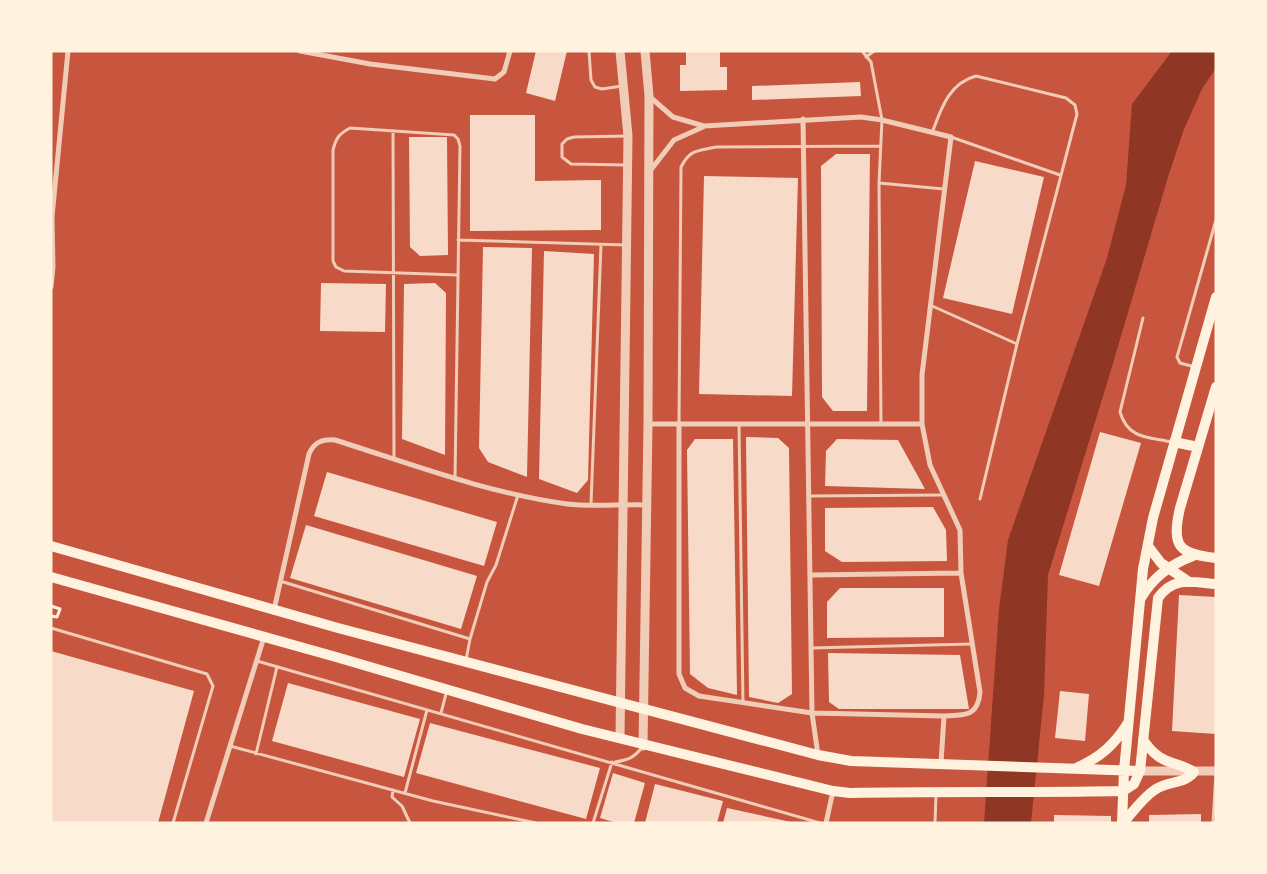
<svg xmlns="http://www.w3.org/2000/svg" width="1267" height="874" font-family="'Exo 2',sans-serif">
<rect width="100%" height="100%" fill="#c8553d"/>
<path fill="#8f3625" d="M 1172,51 L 1216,51 L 1216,68 L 1202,89 L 1184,129 L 1168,177 L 1111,370 L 1048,575 L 1044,695 L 1031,823 L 984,823 L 999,609 L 1008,540 L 1107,258 L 1126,185 L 1132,104 Z"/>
<path fill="#f7dbc8" d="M 536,51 L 567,51 L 555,101 L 526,93 Z
M 686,51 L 720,51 L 720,67 L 727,67 L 727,90 L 680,91 L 680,65 L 686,65 Z
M 860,82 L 861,96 L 752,100 L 752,86 Z
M 470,115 L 535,115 L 535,181 L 601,180 L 601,230 L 470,231 Z
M 409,137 L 447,137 L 448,255 L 420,256 L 410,247 Z
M 836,154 L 870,154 L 867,411 L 833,411 L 822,397 L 821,166 Z
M 975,161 L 1044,177 L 1012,314 L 943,298 Z
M 704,176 L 798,178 L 792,396 L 699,394 Z
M 483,247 L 532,248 L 527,477 L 488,462 L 479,448 Z
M 544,251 L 594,254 L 588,480 L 577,493 L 539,479 Z
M 321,283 L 386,284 L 385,332 L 320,331 Z
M 435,283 L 446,293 L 445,455 L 402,439 L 404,284 Z
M 1100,432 L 1141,443 L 1099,586 L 1059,575 Z
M 746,437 L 778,438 L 789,448 L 792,694 L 778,703 L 749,697 Z
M 695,439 L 733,439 L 737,695 L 708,688 L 690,674 L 687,450 Z
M 837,439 L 898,440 L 925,489 L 825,486 L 826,451 Z
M 327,472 L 497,522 L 484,566 L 314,516 Z
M 933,507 L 946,530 L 947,561 L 842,562 L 825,551 L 825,508 Z
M 306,525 L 477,576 L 461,629 L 290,578 Z
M 840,588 L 944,588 L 944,637 L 827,638 L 827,602 Z
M 1179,595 L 1216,597 L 1216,734 L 1172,731 Z
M 51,651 L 194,691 L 158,823 L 51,823 Z
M 828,653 L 960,655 L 969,709 L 839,709 L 829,702 Z
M 288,683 L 420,719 L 404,777 L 272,741 Z
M 1060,691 L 1089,694 L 1085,741 L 1055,738 Z
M 430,723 L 600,768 L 586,819 L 416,773 Z
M 613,773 L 645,783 L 634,823 L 617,823 L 600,818 Z
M 655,784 L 723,801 L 717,823 L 645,823 Z
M 727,808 L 791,822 L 791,823 L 723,823 Z
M 1201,814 L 1201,823 L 1149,823 L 1149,815 Z
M 1054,815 L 1111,816 L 1111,823 L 1054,823 Z"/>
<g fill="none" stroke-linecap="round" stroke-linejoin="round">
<path stroke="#fff3e0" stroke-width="3" d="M 51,606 L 60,609 L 57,617 L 51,616"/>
<path stroke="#f1ccb7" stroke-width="3" d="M 589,51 L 591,80 L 595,87 L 602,89 L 622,86
M 862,51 L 871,62 L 882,120 L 879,183 L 881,424
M 866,57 L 874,51
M 393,131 L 394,459
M 932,133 C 941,109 949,83 976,76 L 1066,98 L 1075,105 L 1077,114 L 1017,344 L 980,499
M 951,137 L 1060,175
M 626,165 L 571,164 L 562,157 L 562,144 L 567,139 L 574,137 L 628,136
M 879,183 L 944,189
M 458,240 L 626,245
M 930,305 L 1017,344
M 1143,318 L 1120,412 C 1128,439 1148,437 1171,442
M 1195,367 L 1180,363 L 1177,357 L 1216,220
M 679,423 L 681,167 C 690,149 698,151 716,147 L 880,146
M 739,424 L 743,703
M 455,478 L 460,146 L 458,139 L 454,135 L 350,128 C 339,134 336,138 333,150 L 333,261 L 336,267 L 344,271 L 458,275
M 809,496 L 942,495
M 591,504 L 601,245
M 280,581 L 470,639
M 51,628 L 207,674 L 213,686 L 173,823
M 811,648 L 971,644
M 466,660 L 470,639 L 487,582 L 496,565 L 518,495
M 257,661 L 820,823
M 441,713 L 447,690
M 230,746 L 433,801 L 536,823
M 256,754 L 277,667
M 615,762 C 629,760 635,757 643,746
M 393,790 L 392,797 L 402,806 L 410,823
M 405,793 L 427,710
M 593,823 L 612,762
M 935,823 L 936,794
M 1213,823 L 1216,772"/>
<path stroke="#f1ccb7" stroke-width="5" d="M 300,51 L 370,64 L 495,79 L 504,72 L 510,51
M 650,97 L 673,117 L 704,126 L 861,117 L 882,120 L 951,137 L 922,375 L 922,424 L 930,465 L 960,530 L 961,573 L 980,692 C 978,717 965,715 944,716 L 812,713 L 699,696 L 685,688 L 679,674 L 679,423
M 803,119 L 812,713 L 818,755
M 650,171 L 674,140 L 703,127
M 51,287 L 53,267 L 52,217 L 68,51
M 648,424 L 922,424
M 810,575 L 961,573
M 274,610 L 309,454 C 314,442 322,439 335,440 C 411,464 487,493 567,504 C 593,507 620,504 647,505
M 941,763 L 944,716
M 206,823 L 264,637
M 826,823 L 833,791"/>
<path stroke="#f1ccb7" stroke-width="9" d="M 620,51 L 628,136 L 620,738
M 643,746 L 648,424 L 649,96 L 645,51
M 1140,771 L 1216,771"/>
<path stroke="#fff3e0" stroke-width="10" d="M 1216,387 L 1180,508 C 1171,547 1179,554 1216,558
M 1174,442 L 1198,447
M 51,546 L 338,628 L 818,755 L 851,761 L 1140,771
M 1148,546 L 1161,563 L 1189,582
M 51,577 L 336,657 L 582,729 L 833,791 L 850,793 C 941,791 1032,793 1123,791 L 1134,784 L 1140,771 L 1158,598 C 1174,576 1191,582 1216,584
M 1141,598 C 1153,577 1171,564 1193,556
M 1076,768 C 1100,758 1115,744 1128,723
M 1122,823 L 1124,771 L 1143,569 L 1153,518 L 1216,297
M 1123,823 C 1133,812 1143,797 1156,789 C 1168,781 1185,784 1194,772 C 1185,766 1177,765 1167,761 C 1156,757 1150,749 1143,740"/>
</g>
<rect width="1267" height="874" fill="none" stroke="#fff3e0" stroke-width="105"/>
</svg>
